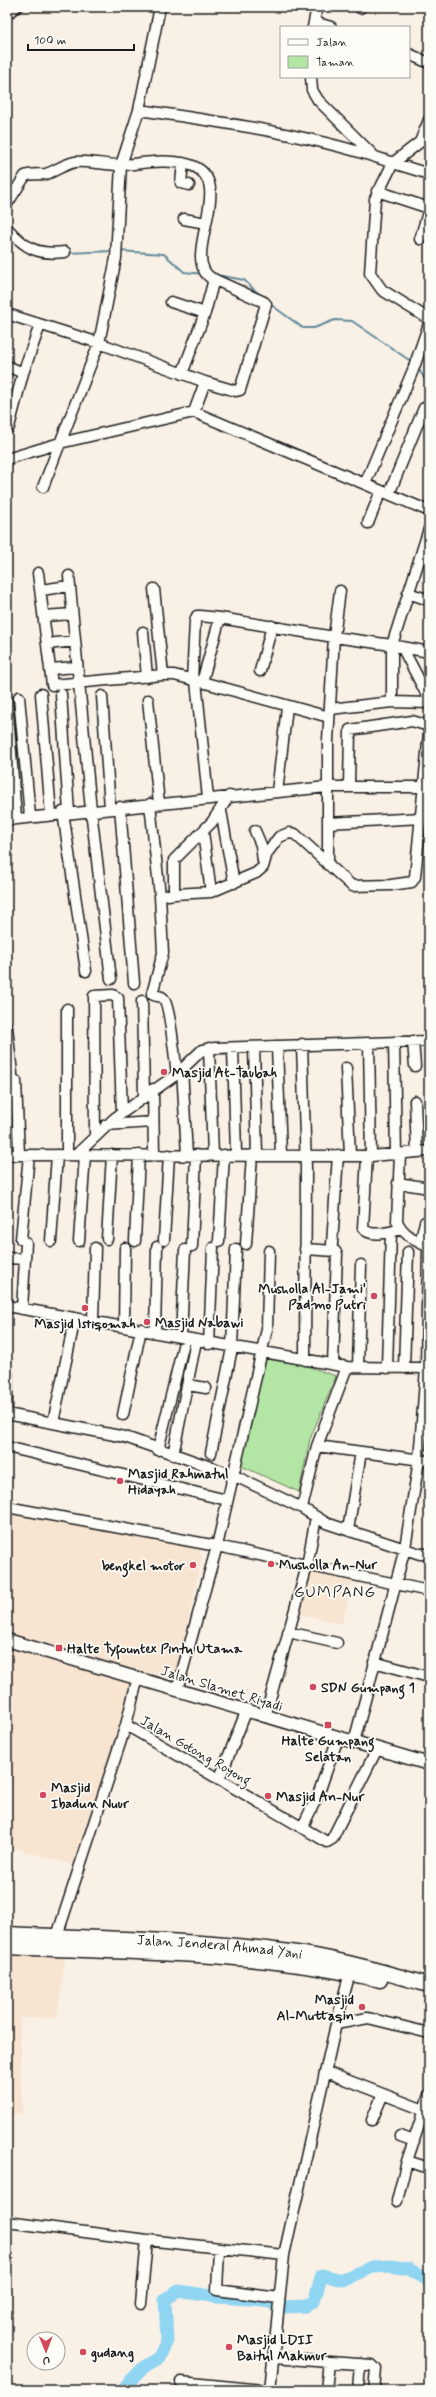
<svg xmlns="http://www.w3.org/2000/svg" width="436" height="2397" font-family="Mynerve,sans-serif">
<rect width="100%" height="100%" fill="#faf1e6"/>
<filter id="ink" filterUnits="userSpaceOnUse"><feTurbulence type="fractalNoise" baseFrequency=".025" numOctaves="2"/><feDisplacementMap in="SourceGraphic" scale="8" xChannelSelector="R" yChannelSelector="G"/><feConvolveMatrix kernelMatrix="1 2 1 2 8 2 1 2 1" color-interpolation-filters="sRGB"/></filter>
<g filter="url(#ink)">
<path fill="#f7e4d1" d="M 7,1512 L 196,1546 L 202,1557 L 177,1672 L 167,1678 L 7,1632 Z
M 310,1566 L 354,1577 L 342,1624 L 298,1614 Z
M 7,1648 L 135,1684 L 108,1780 L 73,1865 L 7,1846 Z
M 7,1951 L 66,1953 L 57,2018 L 20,2018 L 22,2113 L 12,2114 L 7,2144 Z"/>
<path fill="#b3e5a5" stroke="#688060" d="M 266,1359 L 301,1364 L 336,1376 L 310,1439 L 299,1492 L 239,1465 Z"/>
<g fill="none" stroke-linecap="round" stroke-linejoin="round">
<path stroke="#628b9c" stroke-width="2" d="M 119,251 L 164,254 L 184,272 L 204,274
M 67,253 L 113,251
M 212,274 L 244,280 L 261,296
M 270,304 L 303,328 L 314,328 L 335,320 L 352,321 L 412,362
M 418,368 L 429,386
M 198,409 L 207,412
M 166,413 L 191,408
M 213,414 L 363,478
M 404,495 L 421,502"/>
<path stroke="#90d5f2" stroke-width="13" d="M 122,2390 L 144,2367 L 158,2359 L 167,2341 L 165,2299 L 179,2291 L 217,2297 L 264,2300 L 282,2307 L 306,2306 L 314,2301 L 322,2275 L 342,2280 L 372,2267 L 391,2266 L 409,2269 L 429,2281"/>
<defs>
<path id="minor" d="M 160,7 L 139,110 L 121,165 L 116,258 L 99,343 L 205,382 L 194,412
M 360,8 L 361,7
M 314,22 L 331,27
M 313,27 L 317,7
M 409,54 L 429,63
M 311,77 L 312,90 L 318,100 L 374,156
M 139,110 C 220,122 316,135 393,163 L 375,199 L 370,273 L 382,290 L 429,319
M 429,120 L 420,142 L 393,163 L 429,174
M 183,163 L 181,183 L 189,185
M 377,191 L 429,208
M 7,204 L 25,176 C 32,173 39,175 46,174 C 56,171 64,164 75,162 C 90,160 107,166 123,165 C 145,163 166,159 187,164 C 242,178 178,256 211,278 L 264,302 L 266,304 L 240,390 L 236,391 L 205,382
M 184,219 L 206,223
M 7,228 C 26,249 37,255 65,252
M 420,239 L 429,209
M 171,302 L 205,313
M 7,314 L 99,343 L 43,487
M 7,366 L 23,373
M 182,374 L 205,313 L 214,279
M 7,427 L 9,427 L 23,373 L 40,325
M 7,459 L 60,443 L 194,412 L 429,511
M 365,484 L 413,370 L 429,324
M 389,494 L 424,408
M 368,523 L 381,491
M 429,529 L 392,645 L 402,647 L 429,699
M 38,573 L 52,685 L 163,675 L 174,675 L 202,682
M 69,576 L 91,810 L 111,979
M 154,589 L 163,675
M 41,590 L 69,586
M 408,593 L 429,600
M 44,616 L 72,614
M 143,632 L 147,677
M 47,644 L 75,641
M 402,647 L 429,652
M 50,669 L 77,667
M 260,671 L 272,626
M 192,680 L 195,621 L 197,616 L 200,616 L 220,618
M 196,681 L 208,798
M 41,694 L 51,814
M 61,694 L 69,812
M 102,696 L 110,808
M 19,697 L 30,816
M 148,700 L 159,803
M 7,701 L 16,818
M 330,709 L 392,702 L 429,703
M 329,717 L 202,682 L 220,618 L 334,637 L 340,591
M 349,787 L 350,730 L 412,721 L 429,726
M 277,792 L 287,707
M 150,804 L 160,896 L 163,953 L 152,994 C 155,997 160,995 163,998 C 170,1004 175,1062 177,1074
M 120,807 L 134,983
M 221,811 L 234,883
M 63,812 L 86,971
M 7,820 L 327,787 L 429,787
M 328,823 L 422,818
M 255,831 L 261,845 L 263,861
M 203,832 L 211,892
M 328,865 L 328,740 L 334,637 L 392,645 L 392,702
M 174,894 L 211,892 L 256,873 L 263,867 L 267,853 L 279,837 L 289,833 L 295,834 L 352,886 L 391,885 L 412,882 L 415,877 L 429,732
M 168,895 L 174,894 L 174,860 L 212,822 L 229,796
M 142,1001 L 144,1095
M 67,1009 L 67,1155
M 7,1027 L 12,1074
M 413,1041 L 415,1066
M 394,1042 L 396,1155
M 369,1043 L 371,1156
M 302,1044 L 306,1168 L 305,1360
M 277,1046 L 281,1155
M 254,1047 L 257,1155
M 209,1048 L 213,1155
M 233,1048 L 236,1154
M 346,1068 L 350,1155
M 182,1069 L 187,1155
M 16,1081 L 19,1155
M 153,1089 L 154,1155
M 415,1101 L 417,1152
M 106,1125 L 153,1122
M 95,1136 L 94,996 L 113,995 L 118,998 L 122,1113
M 7,1155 L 371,1156 L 429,1151
M 76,1155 L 115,1118 L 177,1074 L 202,1050 L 215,1048 L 429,1041
M 400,1155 L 397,1221 C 402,1234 417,1242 429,1247
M 367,1156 L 363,1228 C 369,1238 392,1232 401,1229
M 398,1183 L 429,1188
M 21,1239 L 29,1155
M 107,1239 L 112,1155
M 164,1240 L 169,1155
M 51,1241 L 57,1155
M 79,1241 L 85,1155
M 135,1241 L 139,1155
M 219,1241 L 224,1155
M 420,1243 L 425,1222
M 246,1244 L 252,1155
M 332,1244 L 338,1155
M 192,1246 L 196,1155
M 305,1249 L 335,1251 L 337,1254 L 333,1364
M 269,1251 L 267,1329 L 217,1546 L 429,1591
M 7,1258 L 25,1259
M 7,1306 L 347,1367 L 429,1368
M 22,1309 L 26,1243
M 93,1321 L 95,1248
M 124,1326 L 125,1248
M 155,1331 L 157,1247
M 181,1337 L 185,1250
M 209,1344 L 213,1248
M 358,1367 L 361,1265
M 387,1368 L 391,1232
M 404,1368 L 408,1252
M 7,1373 L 7,1411
M 188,1385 L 206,1388
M 7,1414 L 125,1437 L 233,1475 L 302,1508 L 326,1523 L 420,1554 L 429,1554
M 123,1415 L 141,1329
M 54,1418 L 75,1318
M 317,1446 L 429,1461
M 7,1447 L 227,1500
M 158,1450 L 185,1338
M 211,1453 L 232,1348 L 236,1249
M 173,1455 L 196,1341
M 7,1507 L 217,1546 L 177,1690
M 302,1508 L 317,1446 L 347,1367
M 348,1530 L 361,1452
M 288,1632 L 337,1643
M 374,1662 L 429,1677
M 265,1717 L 307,1566 L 316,1517
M 126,1725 L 327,1842 L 332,1839 L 377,1749
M 354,1742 L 405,1548 L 419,1460 L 426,1368 L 428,1247
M 219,1780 L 246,1712
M 302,1828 L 318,1795 L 338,1738
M 57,1941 L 57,1936 L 126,1725 L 138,1677
M 336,2024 L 368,2018 L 429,2033
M 326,2072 L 429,2112
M 372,2120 L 383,2094
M 400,2136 L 414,2141
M 407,2161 L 429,2168
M 397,2201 L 407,2161 L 429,2095
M 7,2222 L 147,2240 L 284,2255
M 219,2249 L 217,2290 L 279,2298
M 141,2304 L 147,2240
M 273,2358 L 372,2365 L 376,2369 L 374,2390
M 181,2382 L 263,2390
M 270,2390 L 284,2255 L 336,2024 L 351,1969
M 326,2390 L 329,2362
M 358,2390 L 360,2364"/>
<path id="major" d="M 7,1640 L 429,1764"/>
<g id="highway">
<path id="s1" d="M 7,1934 C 105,1939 206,1939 303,1954 C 346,1961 387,1973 429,1985"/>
<path d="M 7,1947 C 132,1953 258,1951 380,1980"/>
</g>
</defs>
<use href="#minor" stroke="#1c1c1c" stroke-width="13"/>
<use href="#major" stroke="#1c1c1c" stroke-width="15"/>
<use href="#highway" stroke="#1c1c1c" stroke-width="17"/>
<use href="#minor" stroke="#fdfcf7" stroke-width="10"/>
<use href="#major" stroke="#fdfcf7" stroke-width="12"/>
<use href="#highway" stroke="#fdfcf7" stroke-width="14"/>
<path stroke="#1c1c1c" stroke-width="2" d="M 7,21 L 26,7"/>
</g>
</g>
<g fill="#d1495b" stroke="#fdfcf7" stroke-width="1.5">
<circle cx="164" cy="1072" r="4"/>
<circle cx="374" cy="1296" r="4"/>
<circle cx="85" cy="1308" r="4"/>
<circle cx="147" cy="1322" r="4"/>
<circle cx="120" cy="1481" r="4"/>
<circle cx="271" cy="1564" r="4"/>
<circle cx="193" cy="1565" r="4"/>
<rect x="55" y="1644" width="8" height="8" rx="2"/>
<circle cx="313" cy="1687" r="4"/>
<rect x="324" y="1721" width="8" height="8" rx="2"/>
<circle cx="43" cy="1795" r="4"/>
<circle cx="268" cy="1796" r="4"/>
<circle cx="362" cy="2007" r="4"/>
<circle cx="229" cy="2347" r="4"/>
<circle cx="83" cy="2352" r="4"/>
</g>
<g text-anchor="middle" stroke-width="3.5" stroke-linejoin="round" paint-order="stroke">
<g font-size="14" font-weight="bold" fill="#1c1c1c" stroke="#fdfcf7" text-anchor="start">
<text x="172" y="1077">Masjid At-Taubah</text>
<text x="366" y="1293" text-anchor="end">Musholla Al-Jami'<tspan x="366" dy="16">Padmo Putri</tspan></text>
<text x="155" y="1327">Masjid Nabawi</text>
<text x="85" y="1328" text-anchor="middle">Masjid Istiqomah</text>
<text x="128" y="1478">Masjid Rahmatul<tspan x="128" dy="16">Hidayah</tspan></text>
<text x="279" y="1569">Musholla An-Nur</text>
<text x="185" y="1570" text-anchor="end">bengkel motor</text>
<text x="67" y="1653">Halte Tyfountex Pintu Utama</text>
<text x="321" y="1692">SDN Gumpang 1</text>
<text x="328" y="1745" text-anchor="middle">Halte Gumpang<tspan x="328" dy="16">Selatan</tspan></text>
<text x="51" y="1792">Masjid<tspan x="51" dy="16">Ibadun Nuur</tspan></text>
<text x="276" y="1801">Masjid An-Nur</text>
<text x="354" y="2004" text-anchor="end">Masjid<tspan x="354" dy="16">Al-Muttaqin</tspan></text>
<text x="237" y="2344">Masjid LDII<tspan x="237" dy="16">Baitul Makmur</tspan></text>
<text x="91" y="2357">gudang</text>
</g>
<g font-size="14" fill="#1c1c1c" stroke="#fdfcf7">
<text transform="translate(222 1688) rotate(17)" y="5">Jalan Slamet Riyadi</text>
<text transform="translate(196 1750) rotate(30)" y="5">Jalan Gotong Royong</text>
<text dy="5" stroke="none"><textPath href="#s1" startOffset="213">Jalan Jenderal Ahmad Yani</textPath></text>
</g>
<g font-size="16" letter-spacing="1" fill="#1c1c1c" stroke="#fdfcf7">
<text x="335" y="1597">GUMPANG</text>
</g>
</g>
<rect width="436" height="2397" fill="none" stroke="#fdfcf7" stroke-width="24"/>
<rect x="12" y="12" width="412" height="2373" fill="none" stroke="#1c1c1c" stroke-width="1.5" filter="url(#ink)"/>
<rect x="280" y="26" width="130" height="52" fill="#fdfcf7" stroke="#a3a29f"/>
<rect x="288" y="39" width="20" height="6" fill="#fdfcf7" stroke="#a3a29f"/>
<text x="316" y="46" font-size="12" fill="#1c1c1c">Jalan</text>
<rect x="288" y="56" width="20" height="12" fill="#b3e5a5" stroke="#a3a29f"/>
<text x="316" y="66" font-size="12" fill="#1c1c1c">Taman</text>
<g transform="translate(46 2351) rotate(179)"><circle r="19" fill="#fdfcf7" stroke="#a3a29f"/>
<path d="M0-3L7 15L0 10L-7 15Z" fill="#d1495b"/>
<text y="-6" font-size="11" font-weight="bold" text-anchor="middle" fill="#1c1c1c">U</text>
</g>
<path d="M28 44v6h106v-6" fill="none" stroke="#1c1c1c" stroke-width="2"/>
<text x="34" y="44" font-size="12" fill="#1c1c1c" stroke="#fdfcf7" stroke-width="3" paint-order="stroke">100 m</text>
</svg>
